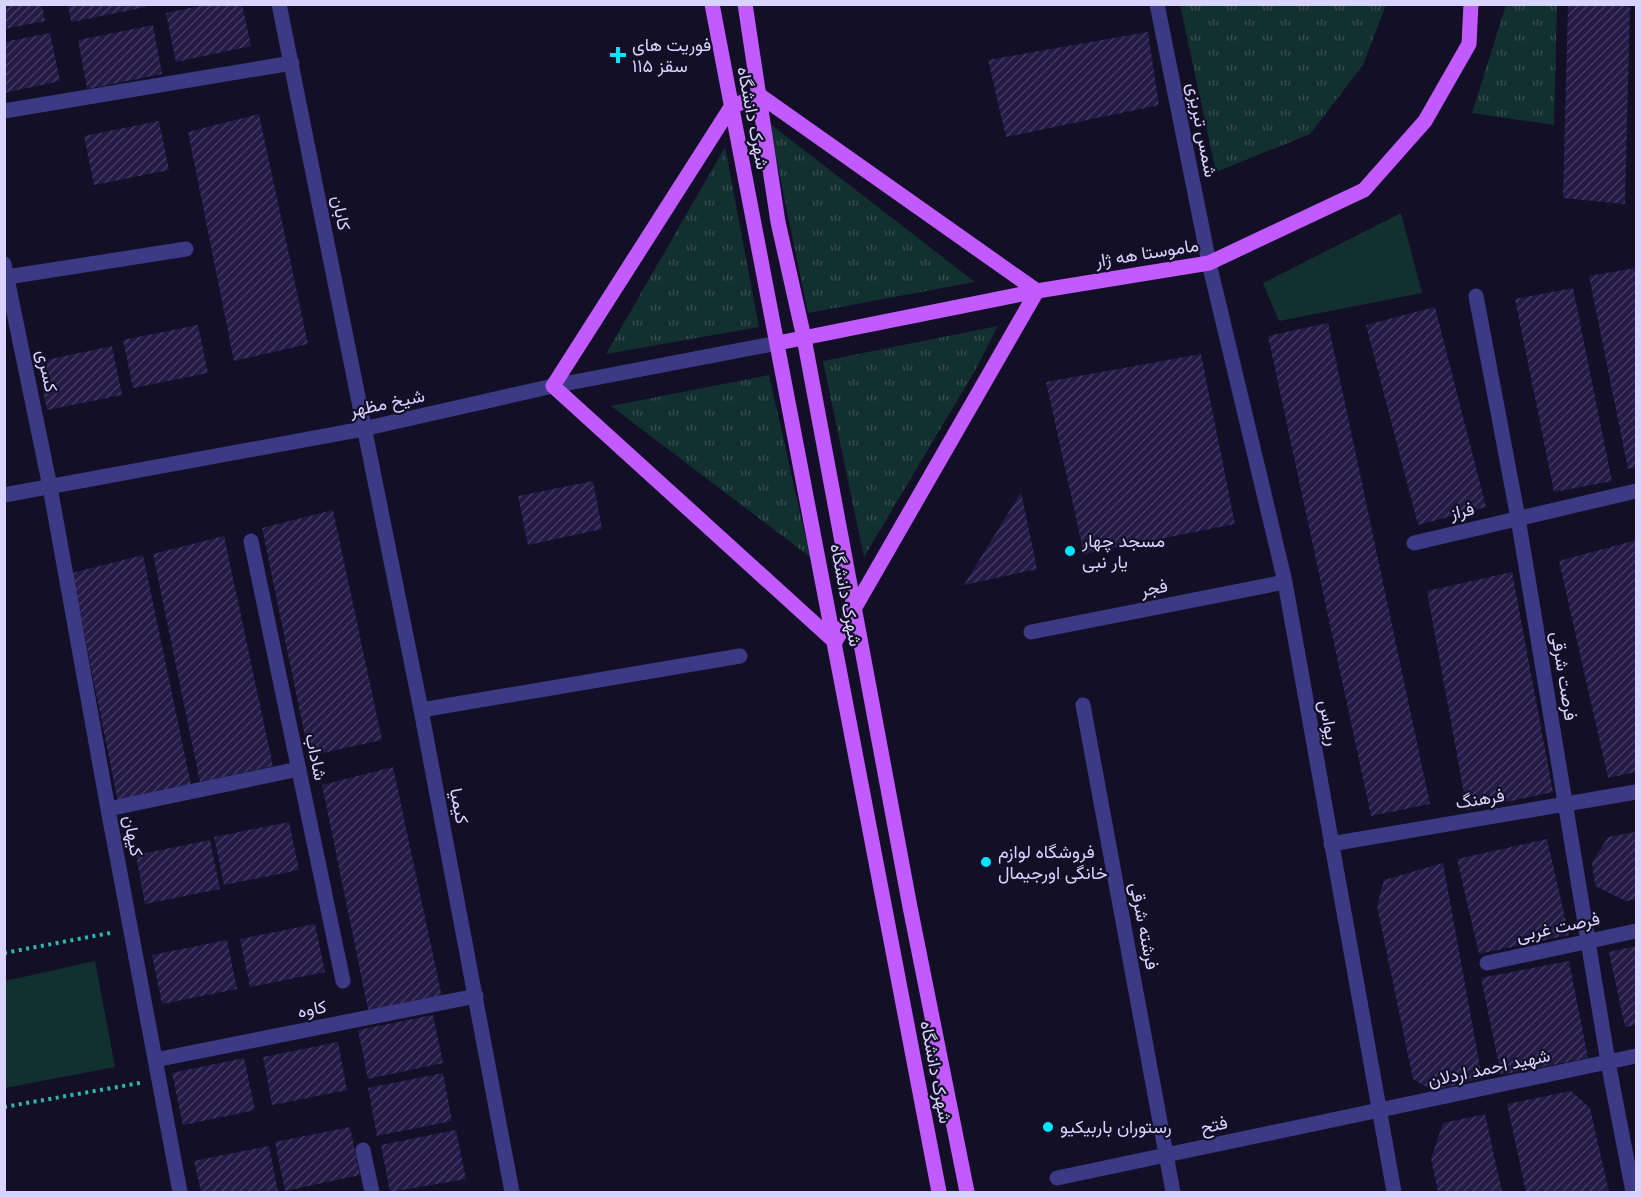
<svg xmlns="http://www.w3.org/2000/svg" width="1641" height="1197" font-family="'Space Grotesk',Vazirmatn,sans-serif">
<defs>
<pattern id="grass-tufts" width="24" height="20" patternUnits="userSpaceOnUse" patternTransform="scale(1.5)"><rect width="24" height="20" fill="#12302f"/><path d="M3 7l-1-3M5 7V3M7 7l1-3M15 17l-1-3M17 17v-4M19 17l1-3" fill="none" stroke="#344d4e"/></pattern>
<pattern id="building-hatch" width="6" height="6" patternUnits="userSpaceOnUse" patternTransform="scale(1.5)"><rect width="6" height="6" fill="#241b47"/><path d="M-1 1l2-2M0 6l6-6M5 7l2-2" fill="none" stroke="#433b63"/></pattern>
</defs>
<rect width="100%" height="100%" fill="#130f26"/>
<path fill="url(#grass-tufts)" d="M 1180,5 L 1386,4 L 1386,5 L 1363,65 L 1310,134 L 1216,172 Z
M 1506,5 L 1557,5 L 1554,125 L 1472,113 Z
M 769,123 L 975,282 L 808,313 Z
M 725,147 L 759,327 L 606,354 Z
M 998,326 L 976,369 L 864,557 L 823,361 Z
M 769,375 L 810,557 L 611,406 Z"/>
<path fill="#12302f" d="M 1401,213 L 1422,293 L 1279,321 L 1263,283 Z
M 95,961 L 115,1067 L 5,1088 L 5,981 Z"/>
<path fill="url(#building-hatch)" d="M 68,4 L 146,4 L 146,7 L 71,22 Z
M 210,4 L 242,4 L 251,46 L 176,62 L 166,13 Z
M 1568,4 L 1630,4 L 1625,204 L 1563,198 Z
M 4,5 L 42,5 L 45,21 L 4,29 Z
M 153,25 L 162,74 L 87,89 L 78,40 Z
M 1148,32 L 1159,105 L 1006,137 L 988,60 Z
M 50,33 L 60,81 L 4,93 L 4,42 Z
M 259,114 L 308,344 L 234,361 L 188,132 Z
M 159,121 L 169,170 L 94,185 L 84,136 Z
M 1636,268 L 1636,467 L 1628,469 L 1589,276 Z
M 1573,288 L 1612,481 L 1554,492 L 1515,299 Z
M 1435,307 L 1486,507 L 1418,525 L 1366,325 Z
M 1328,323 L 1430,804 L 1371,816 L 1268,336 Z
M 198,325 L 208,373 L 133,388 L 123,340 Z
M 112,346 L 122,395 L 47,410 L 37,362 Z
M 1201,354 L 1235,524 L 1084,554 L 1046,382 Z
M 593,481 L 602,529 L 528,545 L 518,496 Z
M 1021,492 L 1037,569 L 964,585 Z
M 333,510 L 382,740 L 309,756 L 262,528 Z
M 224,536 L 273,766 L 200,782 L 153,554 Z
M 1636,540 L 1636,772 L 1608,778 L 1559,561 Z
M 143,555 L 191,785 L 118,802 L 72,573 Z
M 1512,572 L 1553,792 L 1467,810 L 1427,591 Z
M 393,767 L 442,997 L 369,1014 L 322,785 Z
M 289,822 L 299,870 L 224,885 L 214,837 Z
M 1636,832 L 1636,899 L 1626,901 L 1595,886 L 1592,863 L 1608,837 Z
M 1547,839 L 1569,935 L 1479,954 L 1457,859 Z
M 210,840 L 220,889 L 145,904 L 136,855 Z
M 1443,863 L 1482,1078 L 1433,1091 L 1413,1079 L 1377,906 L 1384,880 Z
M 315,924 L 325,972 L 250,987 L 240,939 Z
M 227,940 L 237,989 L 162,1004 L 152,955 Z
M 1636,946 L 1636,1025 L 1625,1027 L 1609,952 Z
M 1569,961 L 1588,1058 L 1501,1075 L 1481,978 Z
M 433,1015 L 443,1063 L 368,1079 L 358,1030 Z
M 338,1042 L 347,1090 L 272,1105 L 263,1057 Z
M 244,1058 L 255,1110 L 183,1125 L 172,1073 Z
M 443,1073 L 452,1121 L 377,1136 L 368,1088 Z
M 1571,1091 L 1590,1108 L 1609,1192 L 1526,1192 L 1507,1104 Z
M 1485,1114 L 1502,1192 L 1438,1192 L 1431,1159 L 1443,1123 Z
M 350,1127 L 360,1175 L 285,1191 L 275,1142 Z
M 456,1130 L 466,1179 L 390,1192 L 381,1145 Z
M 269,1146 L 278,1192 L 201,1192 L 194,1161 Z"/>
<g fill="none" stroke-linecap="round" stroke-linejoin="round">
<path stroke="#2fb8b0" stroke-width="4" stroke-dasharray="3 4.5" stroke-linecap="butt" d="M 4,953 L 110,933
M 4,1107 L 140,1083"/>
<path stroke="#3d3a85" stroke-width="15" d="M 279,4 L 421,710 L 512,1192
M 1157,4 L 1209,263 L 1285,582 L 1394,1192
M 4,111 L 292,63
M 4,264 L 50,487 L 108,809 L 180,1192
M 7,277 L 186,249
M 1476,296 L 1518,518 L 1608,1062 L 1633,1192
M 4,495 L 363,429 L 553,386 L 778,343
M 251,541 L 343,981
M 1414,543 L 1636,491
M 1031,632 L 1285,582
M 1083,705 L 1173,1192
M 421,710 L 740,656
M 108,809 L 299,769
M 1331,844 L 1636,792
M 1487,963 L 1636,931
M 155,1060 L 476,996
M 363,1150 L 372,1192
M 1057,1178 L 1636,1056"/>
<path stroke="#c25bff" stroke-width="15" d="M 712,4 L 939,1192
M 745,4 L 778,222 L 804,338 L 910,907 L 967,1192
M 759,95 L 1037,291 L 835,642 L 553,386 L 731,107 Z
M 778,343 L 1037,291 L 1209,263 L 1364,190 L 1425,121 L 1469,44 L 1471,4"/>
</g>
<g fill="#00e5ff" stroke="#130f26" stroke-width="2">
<path d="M615 46h6v6h6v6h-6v6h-6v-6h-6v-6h6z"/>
<circle cx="1070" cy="551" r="6"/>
<circle cx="986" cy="862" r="6"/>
<circle cx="1048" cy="1127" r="6"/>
</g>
<g text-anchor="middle" stroke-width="4.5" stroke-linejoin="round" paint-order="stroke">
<g font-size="18" fill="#d9d4ff" stroke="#130f26" text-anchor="start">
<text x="632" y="51">فوریت های<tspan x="632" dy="21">۱۱۵ سقز</tspan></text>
<text x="1082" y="547">مسجد چهار<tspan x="1082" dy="21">یار نبی</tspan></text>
<text x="998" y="858">فروشگاه لوازم<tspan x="998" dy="21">خانگی اورجیمال</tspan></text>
<text x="1060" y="1133">رستوران باربیکیو</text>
</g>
<g font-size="18" fill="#d9d4ff" stroke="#130f26">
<text transform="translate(753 118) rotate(79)" y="6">شهرک دانشگاه</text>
<text transform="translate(1202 130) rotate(79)" y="6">شمس تبریزی</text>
<text transform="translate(341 213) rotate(79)" y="6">کابان</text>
<text transform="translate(1147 253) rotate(-9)" y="6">ماموستا هه ژار</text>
<text transform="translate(47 371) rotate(78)" y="6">کسری</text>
<text transform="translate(387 403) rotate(-12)" y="6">شیخ مظهر</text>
<text transform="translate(1462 511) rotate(-13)" y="6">فراز</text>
<text transform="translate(1154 588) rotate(-11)" y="6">فجر</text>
<text transform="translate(846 595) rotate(79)" y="6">شهرک دانشگاه</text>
<text transform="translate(1564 676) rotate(81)" y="6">فرصت شرقی</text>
<text transform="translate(1329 723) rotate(80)" y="6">ریواس</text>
<text transform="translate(316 757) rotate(78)" y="6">شاداب</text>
<text transform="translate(1480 799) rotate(-9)" y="6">فرهنگ</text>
<text transform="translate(459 806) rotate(79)" y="6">کیمیا</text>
<text transform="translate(133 836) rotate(79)" y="6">کیهان</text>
<text transform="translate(1144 926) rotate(79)" y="6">فرشته شرقی</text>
<text transform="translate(1558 927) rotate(-12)" y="6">فرصت غربی</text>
<text transform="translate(312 1009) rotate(-11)" y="6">کاوه</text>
<text transform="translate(1489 1068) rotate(-12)" y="6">شهید احمد اردلان</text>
<text transform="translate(936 1072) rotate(79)" y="6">شهرک دانشگاه</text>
<text transform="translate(1214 1125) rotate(-12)" y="6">فتح</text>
</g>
</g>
<rect width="1641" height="1197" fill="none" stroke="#d9d4ff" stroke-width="12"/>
</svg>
